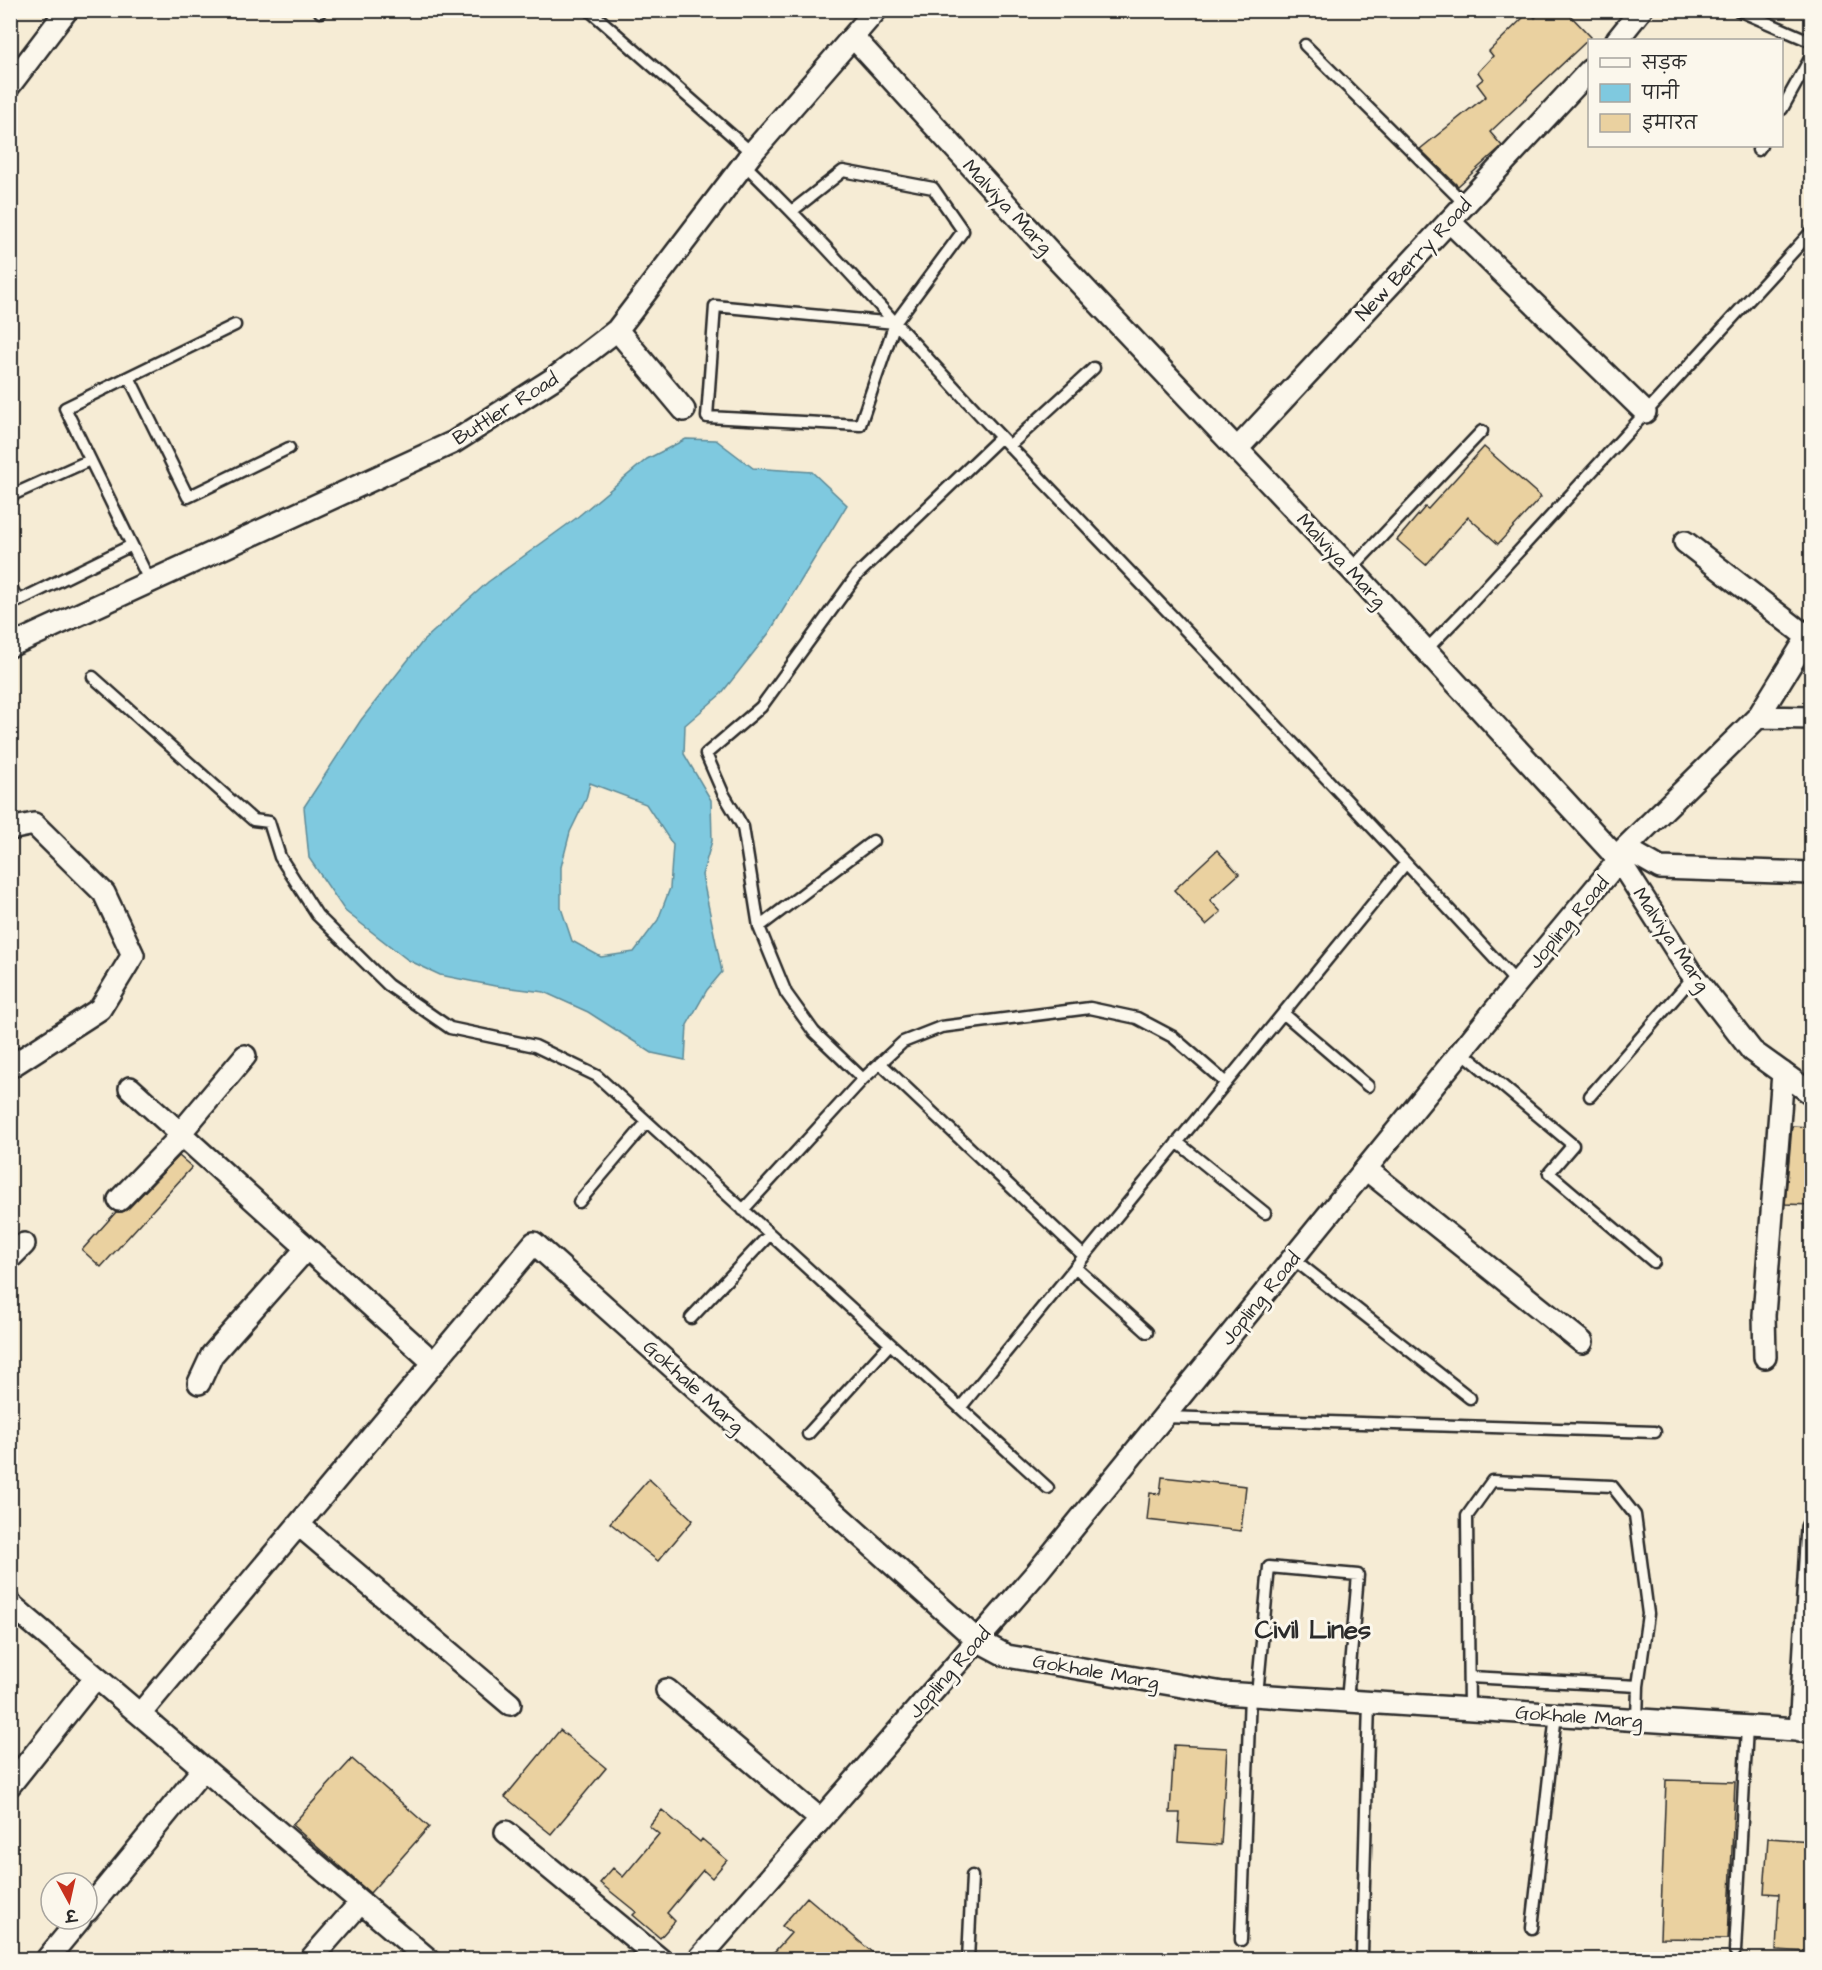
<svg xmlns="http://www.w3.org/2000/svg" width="1822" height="1970" font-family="'Architects Daughter','Playpen Sans Deva',sans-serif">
<rect width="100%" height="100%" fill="#f6ecd5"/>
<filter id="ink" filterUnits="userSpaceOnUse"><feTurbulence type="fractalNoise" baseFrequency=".0167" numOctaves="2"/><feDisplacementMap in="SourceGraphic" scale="12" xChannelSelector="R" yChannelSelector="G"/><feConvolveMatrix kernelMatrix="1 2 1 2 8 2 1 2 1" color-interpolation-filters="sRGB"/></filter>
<g filter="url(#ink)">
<path fill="#7fc9df" stroke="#5d8a97" stroke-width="1.5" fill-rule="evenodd" d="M 686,439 L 716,440 L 753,468 L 812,472 L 847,505 L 769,633 L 721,694 L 685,725 L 684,754 L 711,800 L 712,841 L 702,875 L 722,972 L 707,990 L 687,1025 L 685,1060 L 652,1053 L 588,1012 L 544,992 L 495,986 L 440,975 L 408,960 L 345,911 L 309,858 L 304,807 L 361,720 L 423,641 L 488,582 L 575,519 L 647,459 ZM 590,783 L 646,804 L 673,845 L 670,888 L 658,920 L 634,952 L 601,957 L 572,941 L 561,908 L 561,867 L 570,832 L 586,799 Z"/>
<path fill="#ead1a0" stroke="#2b2b2b" stroke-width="1.5" d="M 1542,10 L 1565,10 L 1591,37 L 1490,132 L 1502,146 L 1458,186 L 1420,149 L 1486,96 L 1477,84 L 1483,79 L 1478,72 L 1493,56 L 1489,51 L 1529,12 L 1535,18 Z
M 1484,447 L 1541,497 L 1498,544 L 1468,517 L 1426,565 L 1397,540 L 1425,507 L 1428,509 Z
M 1217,850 L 1239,874 L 1210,900 L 1221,912 L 1206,925 L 1174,890 Z
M 1792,1126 L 1809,1127 L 1809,1147 L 1812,1147 L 1812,1205 L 1785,1204 Z
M 179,1156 L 192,1167 L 101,1267 L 82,1250 L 116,1212 L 122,1212 L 128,1209 Z
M 1162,1477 L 1246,1486 L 1241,1531 L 1147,1520 L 1150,1493 L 1160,1494 Z
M 649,1479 L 693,1520 L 658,1561 L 610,1523 Z
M 560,1730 L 606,1768 L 551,1834 L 505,1797 Z
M 1174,1745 L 1227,1748 L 1221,1845 L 1178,1842 L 1180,1813 L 1170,1813 Z
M 352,1759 L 429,1827 L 370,1893 L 292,1825 Z
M 1666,1780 L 1735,1782 L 1728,1939 L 1660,1938 Z
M 662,1810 L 700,1842 L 702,1839 L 727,1860 L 712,1878 L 703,1870 L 667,1913 L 675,1921 L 660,1938 L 633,1915 L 636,1912 L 600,1883 L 613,1868 L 623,1877 L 659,1834 L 649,1826 Z
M 1768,1838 L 1812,1841 L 1812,1952 L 1776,1950 L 1779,1894 L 1764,1893 Z
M 807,1897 L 880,1959 L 768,1959 L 791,1933 L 782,1926 Z"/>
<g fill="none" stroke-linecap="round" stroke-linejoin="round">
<defs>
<path id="lane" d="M 589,10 L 752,153
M 1738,10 L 1812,42
M 320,12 L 321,10
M 1305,45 L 1465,204
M 1782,109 L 1812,55
M 1758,150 L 1761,146
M 744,164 C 833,250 914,346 1000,436 C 1173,617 1347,798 1517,983
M 792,211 L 843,171 L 933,188 L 963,231 L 895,323 L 860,425 L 707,417 L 715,306 L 895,323
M 129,377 L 188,497 L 289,448
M 1009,446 L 1094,368
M 10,496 L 90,460
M 1351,569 L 1482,431
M 150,582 L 65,408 L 235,325
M 10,585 L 18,601 L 132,545
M 1426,650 L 1465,610 L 1812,231
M 93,677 L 253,820 L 269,822 L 280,857 L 317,915 L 388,985 L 450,1028 L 535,1046 L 597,1076 L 1048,1488
M 759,927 L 873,841
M 1283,1013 L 1368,1086
M 1461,1051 L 1573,1145 L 1549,1173 L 1654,1262
M 880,1063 L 1084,1256
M 863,1079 L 814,1032 L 786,993 L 759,927 L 743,827 L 723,793 L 706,754 L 761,707 L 857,575 L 1001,437
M 1590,1096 L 1694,976
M 1177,1142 L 1265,1213
M 579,1202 L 647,1122
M 743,1210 L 863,1079 L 903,1042 L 941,1027 L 1090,1008 L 1137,1018 L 1173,1037 L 1226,1083
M 1292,1258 L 1470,1398
M 1075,1267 L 1147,1332
M 691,1318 L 770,1234
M 960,1408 L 1406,863
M 1164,1417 L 1655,1432
M 808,1434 L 890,1344
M 1470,1677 L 1638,1686
M 1257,1695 L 1269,1567 L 1358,1575 L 1347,1701
M 1469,1710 L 1467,1516 L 1492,1481 L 1612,1486 L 1635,1515 L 1648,1614 L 1638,1686 L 1637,1720
M 1532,1928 L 1556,1714
M 1241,1940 L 1250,1694
M 1735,1951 L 1747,1727
M 1362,1955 L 1369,1702
M 968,1960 L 972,1876"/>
<path id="street" d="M 853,37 L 1051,253 L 1351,569 L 1619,860 L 1689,970 L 1752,1051 L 1812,1094
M 1617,40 L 1641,10
M 10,85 L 67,10
M 1449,221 L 1645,412
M 617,330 L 684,410
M 1237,449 L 1590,70
M 1685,542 L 1806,636
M 10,646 L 454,442 L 556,377 L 617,330 L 752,153 L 876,10
M 1758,717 L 1812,718
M 10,829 L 34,824 L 104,893 L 133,955 L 100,1009 L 10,1067
M 1625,848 L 1660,868 L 1812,873
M 130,1088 L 434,1363
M 1366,1169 L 1582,1342
M 119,1200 L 182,1135 L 182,1131 L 245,1056
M 10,1258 L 24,1244
M 1765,1357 L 1764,1315 L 1783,1073
M 199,1383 L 212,1355 L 307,1248
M 299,1525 L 510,1704
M 10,1604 L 429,1960
M 667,1690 L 820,1819
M 140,1714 L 534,1243 L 977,1640 L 1007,1656 L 1223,1693 L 1812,1731
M 1800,1731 L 1812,1528
M 10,1785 L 96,1677
M 506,1832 L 661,1960
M 87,1911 L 204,1768
M 47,1959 L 80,1919
M 310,1960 L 361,1902
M 698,1960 L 1038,1571 L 1517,983 L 1619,860 L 1625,848 L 1758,717 L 1812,630"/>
</defs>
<use href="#lane" stroke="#2b2b2b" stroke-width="15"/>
<use href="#street" stroke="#2b2b2b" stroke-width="26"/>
<use href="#lane" stroke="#fbf7ec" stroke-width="10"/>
<use href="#street" stroke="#fbf7ec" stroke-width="21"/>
</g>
</g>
<g text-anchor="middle" stroke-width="6" stroke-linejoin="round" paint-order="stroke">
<g font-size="20" fill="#2b2b2b" stroke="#fbf7ec">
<text transform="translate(1008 206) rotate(47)" y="7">Malviya Marg</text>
<text transform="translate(1413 259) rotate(-47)" y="7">New Berry Road</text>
<text transform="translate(505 408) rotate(-32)" y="7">Buttler Road</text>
<text transform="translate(1342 560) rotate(47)" y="7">Malviya Marg</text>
<text transform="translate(1568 922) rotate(-50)" y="7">Jopling Road</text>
<text transform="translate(1672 939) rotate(56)" y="7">Malviya Marg</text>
<text transform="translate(1260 1298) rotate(-51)" y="7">Jopling Road</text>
<text transform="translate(694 1386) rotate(42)" y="7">Gokhale Marg</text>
<text transform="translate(1096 1671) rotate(10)" y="7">Gokhale Marg</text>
<text transform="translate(949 1672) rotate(-49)" y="7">Jopling Road</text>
<text transform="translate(1579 1716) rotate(4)" y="7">Gokhale Marg</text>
</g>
<g font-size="26" font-weight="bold" fill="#2b2b2b" stroke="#fbf7ec">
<text x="1313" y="1638">Civil Lines</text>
</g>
</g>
<rect width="1822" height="1970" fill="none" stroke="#fbf7ec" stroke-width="36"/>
<rect x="18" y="18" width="1786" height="1934" fill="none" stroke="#2b2b2b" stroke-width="2" filter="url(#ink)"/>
<rect x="1588" y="39" width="195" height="108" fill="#fbf7ec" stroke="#a8a59f" stroke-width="1.5"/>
<rect x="1600" y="58" width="30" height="9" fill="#fbf7ec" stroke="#a8a59f" stroke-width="1.5"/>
<text x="1642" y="69" font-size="18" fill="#2b2b2b">सड़क</text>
<rect x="1600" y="84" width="30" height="18" fill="#7fc9df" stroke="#a8a59f" stroke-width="1.5"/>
<text x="1642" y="99" font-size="18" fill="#2b2b2b">पानी</text>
<rect x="1600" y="114" width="30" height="18" fill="#ead1a0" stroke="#a8a59f" stroke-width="1.5"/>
<text x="1642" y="129" font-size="18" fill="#2b2b2b">इमारत</text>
<g transform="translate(69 1901) rotate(172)"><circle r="28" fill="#fbf7ec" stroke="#a8a59f" stroke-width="1.5"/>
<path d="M0-4.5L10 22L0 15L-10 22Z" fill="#c8321e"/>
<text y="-9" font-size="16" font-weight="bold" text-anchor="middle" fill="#2b2b2b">उ</text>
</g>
</svg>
